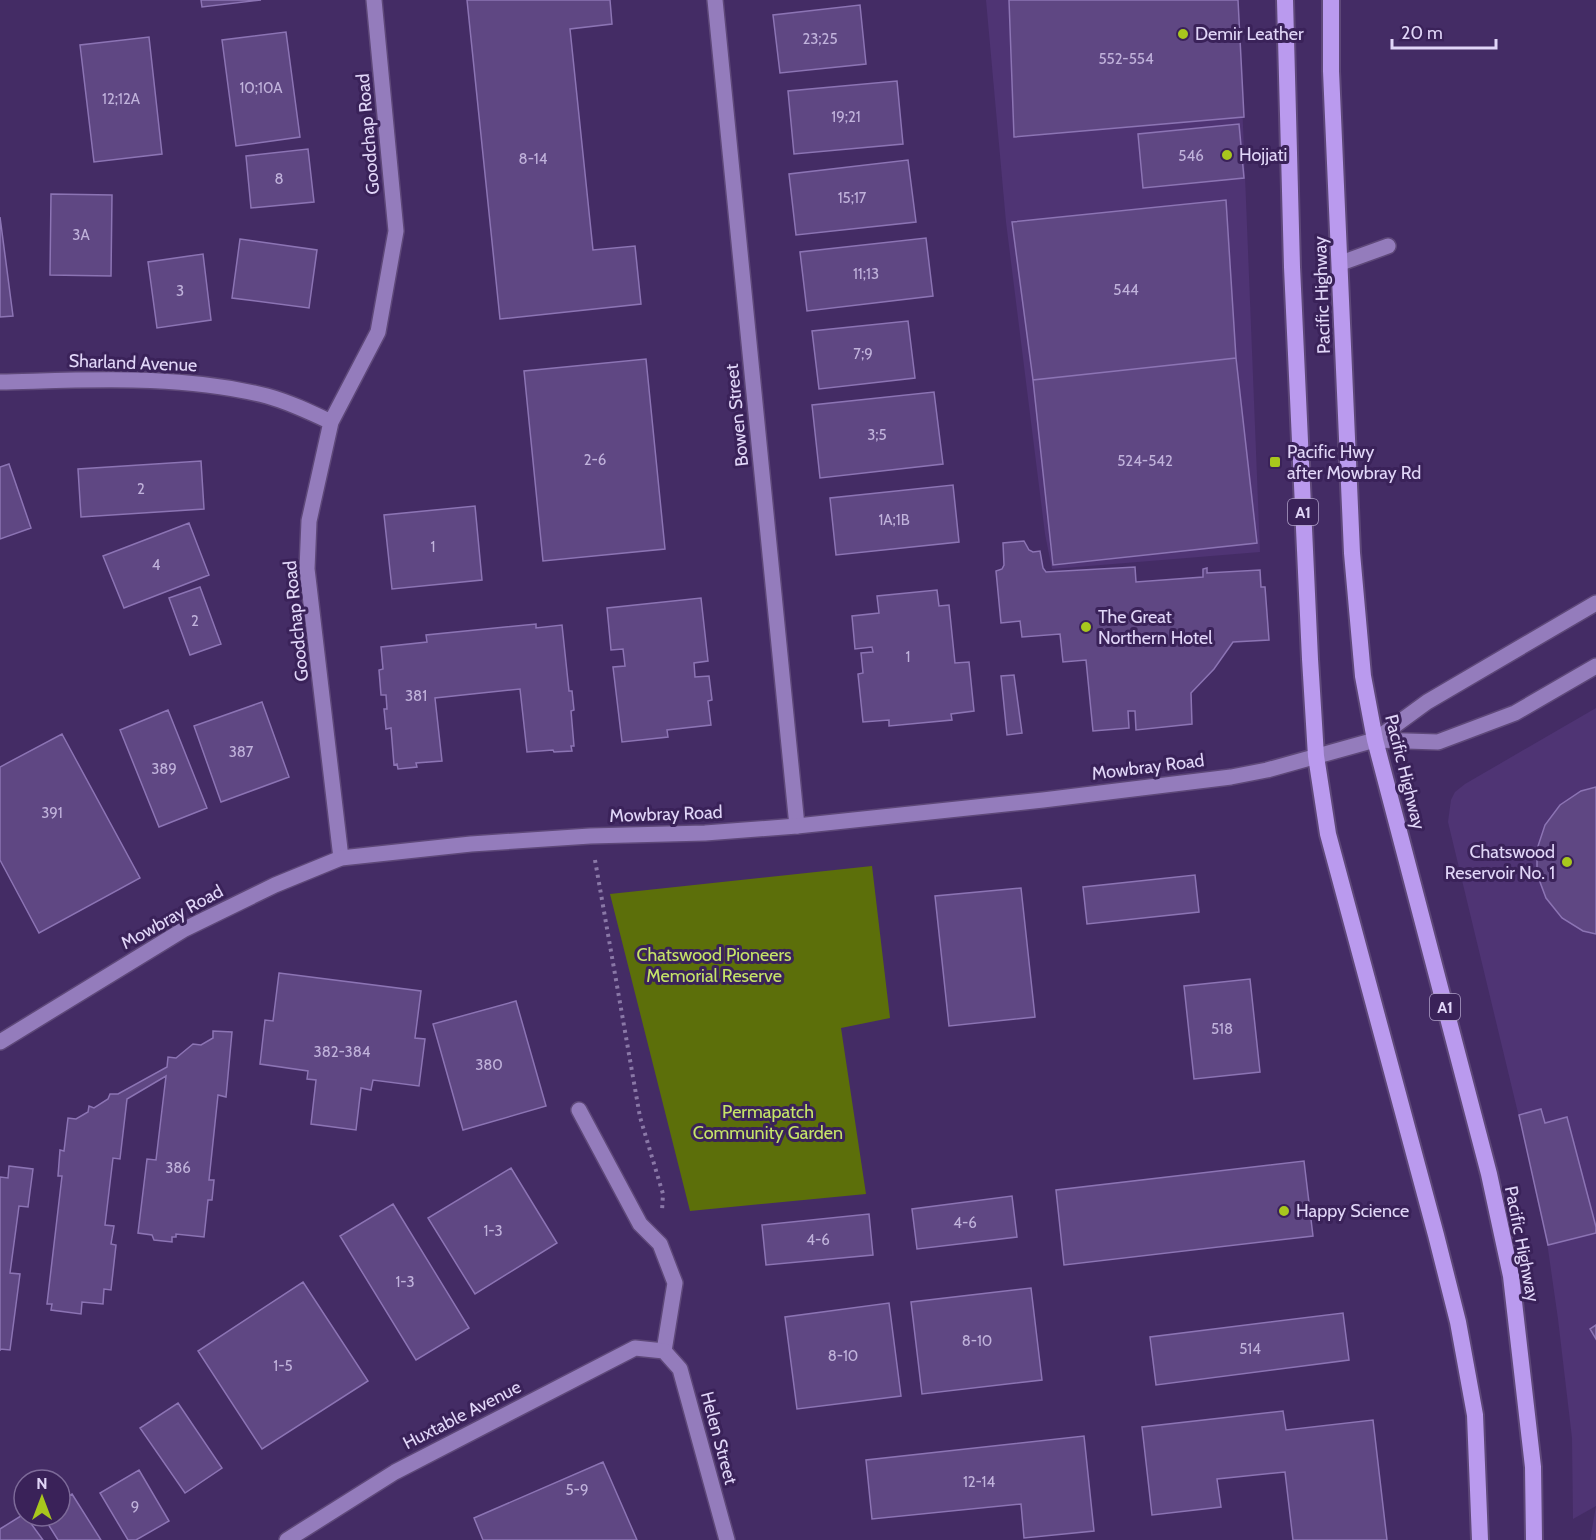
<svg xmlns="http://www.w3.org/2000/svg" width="1596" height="1540" font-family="Cabin,sans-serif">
<rect width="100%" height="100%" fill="#442c65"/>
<path fill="#4f3474" d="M 986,0 L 1238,0 L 1260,552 L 1052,569 L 1045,534 L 1006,222 Z
M 1596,708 L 1596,1540 L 1590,1540 L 1596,1506 L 1573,1519 L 1572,1438 L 1558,1319 L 1544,1221 L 1448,822 L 1451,800 L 1455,792 L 1465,784 Z"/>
<path fill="#5c6f0a" d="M 872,866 L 890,1018 L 841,1028 L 866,1194 L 690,1211 L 610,894 Z"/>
<path fill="#5f4783" stroke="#8c74b4" stroke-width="1.5" d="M 201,0 L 261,0 L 202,7 Z
M 467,0 L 610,0 L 612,24 L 570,29 L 593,250 L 635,246 L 641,304 L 500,319 Z
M 1009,0 L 1238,0 L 1244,117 L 1014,137 Z
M 860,5 L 866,64 L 780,73 L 773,15 Z
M 286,32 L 300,137 L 236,146 L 222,40 Z
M 149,37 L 162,154 L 94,162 L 80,45 Z
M 897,81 L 903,144 L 794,154 L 788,91 Z
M 1239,124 L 1244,178 L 1143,188 L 1138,134 Z
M 308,149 L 314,202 L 251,208 L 246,156 Z
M 908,160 L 916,222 L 796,235 L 789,174 Z
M 51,194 L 112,195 L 111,276 L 50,275 Z
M 1226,200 L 1236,358 L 1033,380 L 1012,222 Z
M 0,217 L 13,316 L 0,317 Z
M 926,238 L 933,296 L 807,311 L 800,252 Z
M 240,239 L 317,250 L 309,308 L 232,298 Z
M 203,254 L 211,320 L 157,328 L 148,262 Z
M 908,321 L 915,378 L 819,389 L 812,331 Z
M 1236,358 L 1257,543 L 1053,565 L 1033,380 Z
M 646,359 L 665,549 L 543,561 L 524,371 Z
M 934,392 L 943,464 L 820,478 L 812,405 Z
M 201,461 L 204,509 L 81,517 L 78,469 Z
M 9,464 L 31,528 L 0,539 L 0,467 Z
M 953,485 L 959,542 L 836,555 L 830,498 Z
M 475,506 L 482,580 L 392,589 L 384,515 Z
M 189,523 L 209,575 L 124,608 L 103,556 Z
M 1024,541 L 1029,550 L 1033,552 L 1040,551 L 1043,568 L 1046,572 L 1135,567 L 1136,582 L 1203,577 L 1203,569 L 1207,568 L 1207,573 L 1260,570 L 1261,587 L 1265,587 L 1269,640 L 1233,642 L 1214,669 L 1191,693 L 1192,724 L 1136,730 L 1135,711 L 1128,711 L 1129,728 L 1093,731 L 1086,660 L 1063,662 L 1060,634 L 1022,637 L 1020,621 L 1001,623 L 996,571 L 1002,569 L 1004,565 L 1003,543 Z
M 200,587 L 221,644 L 190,655 L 169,598 Z
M 937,590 L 939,606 L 949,605 L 955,663 L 969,662 L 974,711 L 951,714 L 952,720 L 889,726 L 889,720 L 863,722 L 858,674 L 863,673 L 861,653 L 873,652 L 872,647 L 855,649 L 852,616 L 879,613 L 877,596 Z
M 701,598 L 708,661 L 694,663 L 695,677 L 709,676 L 712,700 L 708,701 L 711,725 L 667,730 L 668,737 L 622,742 L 613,667 L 625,666 L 623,649 L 611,650 L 607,608 Z
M 536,624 L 536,628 L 562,625 L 569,691 L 572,691 L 574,710 L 571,711 L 574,746 L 571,746 L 572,751 L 554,752 L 553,750 L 527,752 L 520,689 L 472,694 L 435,698 L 442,761 L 416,763 L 417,767 L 398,769 L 397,764 L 394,765 L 391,728 L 386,729 L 384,709 L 387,709 L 386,695 L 381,695 L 379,670 L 383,669 L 381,647 L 427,642 L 426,635 Z
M 1014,675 L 1022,733 L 1007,735 L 1001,676 Z
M 262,702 L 289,777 L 221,802 L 194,726 Z
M 168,710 L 207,808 L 159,827 L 120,730 Z
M 62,734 L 140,878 L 39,933 L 0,860 L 0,767 Z
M 1596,787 L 1596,934 L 1583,931 L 1562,918 L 1546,898 L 1537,874 L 1537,849 L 1545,825 L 1560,805 L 1581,791 Z
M 1195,875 L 1199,912 L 1087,924 L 1083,887 Z
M 1021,888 L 1035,1017 L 949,1026 L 935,896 Z
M 279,973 L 421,991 L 415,1038 L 425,1039 L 419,1086 L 373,1080 L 371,1090 L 361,1088 L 356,1130 L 311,1124 L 316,1080 L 307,1079 L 308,1071 L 260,1064 L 265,1020 L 273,1021 Z
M 1250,979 L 1260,1072 L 1194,1079 L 1184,986 Z
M 516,1001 L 546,1106 L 463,1130 L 433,1024 Z
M 213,1031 L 232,1032 L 226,1097 L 218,1095 L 209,1180 L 214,1180 L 212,1200 L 208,1200 L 204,1237 L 176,1234 L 176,1237 L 172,1237 L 172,1242 L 154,1240 L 152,1235 L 138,1233 L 147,1159 L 156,1160 L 166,1076 L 127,1099 L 120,1159 L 113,1158 L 105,1225 L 114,1226 L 111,1244 L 116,1245 L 111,1290 L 104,1289 L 103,1304 L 82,1302 L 81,1314 L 51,1310 L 52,1304 L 47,1304 L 62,1176 L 58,1176 L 60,1150 L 64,1151 L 68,1118 L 76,1119 L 88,1112 L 89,1106 L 94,1108 L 108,1099 L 110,1094 L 118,1094 L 167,1067 L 168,1057 L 176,1058 L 193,1044 L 201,1045 L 213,1038 Z
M 1541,1109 L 1545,1123 L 1567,1117 L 1596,1227 L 1596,1233 L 1548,1245 L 1519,1115 Z
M 1304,1161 L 1313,1236 L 1064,1265 L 1056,1190 Z
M 9,1166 L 33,1169 L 28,1207 L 19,1206 L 10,1273 L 20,1274 L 10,1350 L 0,1349 L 0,1351 L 0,1177 L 8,1178 Z
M 511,1168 L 557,1243 L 475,1294 L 428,1218 Z
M 1012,1196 L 1017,1237 L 917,1249 L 912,1209 Z
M 393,1204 L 469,1328 L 416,1360 L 340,1236 Z
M 869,1214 L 873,1255 L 766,1265 L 762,1225 Z
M 303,1282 L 368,1381 L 262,1449 L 198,1351 Z
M 1031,1288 L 1042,1380 L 922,1394 L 911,1302 Z
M 889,1303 L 901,1396 L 797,1409 L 785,1317 Z
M 1343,1313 L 1349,1360 L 1156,1385 L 1150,1337 Z
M 1596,1325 L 1596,1339 L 1590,1329 Z
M 178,1403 L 222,1468 L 185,1493 L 140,1428 Z
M 1283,1411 L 1286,1430 L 1373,1420 L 1387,1540 L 1293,1540 L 1285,1472 L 1217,1479 L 1221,1507 L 1152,1515 L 1142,1427 Z
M 1084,1436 L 1094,1531 L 1024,1538 L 1021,1504 L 872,1519 L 866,1460 Z
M 603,1462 L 637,1540 L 483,1540 L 474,1518 Z
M 139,1470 L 169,1521 L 136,1540 L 128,1540 L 100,1493 Z
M 72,1494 L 101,1540 L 58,1540 L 43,1516 L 60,1516 L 60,1501 Z
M 24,1514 L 43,1540 L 0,1540 L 0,1529 Z"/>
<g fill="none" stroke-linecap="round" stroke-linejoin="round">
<defs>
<path id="service" d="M 1341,263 L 1388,246
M 579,1110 L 640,1224 L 660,1244 L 675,1283 L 664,1351"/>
<path id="minor" d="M 715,0 L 797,826
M 0,382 C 89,380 180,374 267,396 C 289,402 310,412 331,422
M 341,858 L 307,569 L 309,521 L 331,422 L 378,332 L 396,231 L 374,0
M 287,1540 L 395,1472 L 635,1348 L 664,1351 L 680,1369 L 727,1540"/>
<path id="secondary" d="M 1375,740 L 1427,702 L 1596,603
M 0,1042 L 183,930 L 275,885 L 341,858 L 471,844 L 590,836 L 705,833 L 797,826 L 1043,800 L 1231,777 L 1267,770 L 1375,740 L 1438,742 L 1515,713 L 1596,666"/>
<path id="trunk" d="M 1285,0 L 1292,267 L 1310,659 L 1316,756 L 1328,834 L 1436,1235 L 1458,1322 L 1475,1415 L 1480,1540
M 1331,0 L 1331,71 L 1352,553 L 1363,676 L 1375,740 L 1489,1174 L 1511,1276 L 1533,1467 L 1534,1540"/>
</defs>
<use href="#service" stroke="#5e4879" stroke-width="18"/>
<use href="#minor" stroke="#5e4879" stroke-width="18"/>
<use href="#secondary" stroke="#5e4879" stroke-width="18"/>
<use href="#trunk" stroke="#5e4879" stroke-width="20"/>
<path stroke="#8a78a7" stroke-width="4" stroke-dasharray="3 4.5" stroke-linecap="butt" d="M 595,860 L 640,1117 L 663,1194 L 662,1211"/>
<use href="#service" stroke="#947cbc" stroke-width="15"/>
<use href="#minor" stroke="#947cbc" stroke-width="15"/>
<use href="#secondary" stroke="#947cbc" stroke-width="15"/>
<use href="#trunk" stroke="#ba9aee" stroke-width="16"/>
</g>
<g fill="#a8c71d" stroke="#3a2259" stroke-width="2">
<circle cx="1183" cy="34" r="6"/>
<circle cx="1227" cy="155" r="6"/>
<rect x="1269" y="456" width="12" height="12" rx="3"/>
<circle cx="1086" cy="627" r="6"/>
<circle cx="1567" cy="862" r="6"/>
<circle cx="1284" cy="1211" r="6"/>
</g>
<g text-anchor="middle" stroke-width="6" stroke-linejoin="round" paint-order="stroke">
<g font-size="15" fill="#c0b2db">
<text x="820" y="44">23;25</text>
<text x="1126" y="64">552-554</text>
<text x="261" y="93">10;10A</text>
<text x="121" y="104">12;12A</text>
<text x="846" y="122">19;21</text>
<text x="1191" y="161">546</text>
<text x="533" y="164">8-14</text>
<text x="279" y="184">8</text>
<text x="852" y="203">15;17</text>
<text x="81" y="240">3A</text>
<text x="866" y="279">11;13</text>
<text x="1126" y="295">544</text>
<text x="180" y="296">3</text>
<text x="863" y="359">7;9</text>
<text x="877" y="440">3;5</text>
<text x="595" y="465">2-6</text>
<text x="1145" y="466">524-542</text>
<text x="141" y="494">2</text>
<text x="894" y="525">1A;1B</text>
<text x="433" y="552">1</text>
<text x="156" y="570">4</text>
<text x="195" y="626">2</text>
<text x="908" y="662">1</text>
<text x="416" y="701">381</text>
<text x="241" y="757">387</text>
<text x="164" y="774">389</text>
<text x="52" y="818">391</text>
<text x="1222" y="1034">518</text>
<text x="342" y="1057">382-384</text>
<text x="489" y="1070">380</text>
<text x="178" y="1173">386</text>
<text x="965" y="1228">4-6</text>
<text x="493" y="1236">1-3</text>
<text x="818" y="1245">4-6</text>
<text x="405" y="1287">1-3</text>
<text x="977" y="1346">8-10</text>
<text x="1250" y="1354">514</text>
<text x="843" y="1361">8-10</text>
<text x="283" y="1371">1-5</text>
<text x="979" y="1487">12-14</text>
<text x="577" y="1495">5-9</text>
<text x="135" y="1512">9</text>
</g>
<g fill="#3a2259" stroke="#afa0c8" stroke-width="1.5">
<rect x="1288" y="499" width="30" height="26" rx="4.5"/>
<rect x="1430" y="994" width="30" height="26" rx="4.5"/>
</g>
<g font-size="16" font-weight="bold" fill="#e1d6f8">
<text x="1303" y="518">A1</text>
<text x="1445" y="1013">A1</text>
</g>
<g font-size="18" fill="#e1d6f8" stroke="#3a2259" text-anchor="start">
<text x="1195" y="40">Demir Leather</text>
<text x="1239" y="161">Hojjati</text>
<text x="1287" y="458">Pacific Hwy<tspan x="1287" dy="21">after Mowbray Rd</tspan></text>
<text x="1098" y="623">The Great<tspan x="1098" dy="21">Northern Hotel</tspan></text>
<text x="1555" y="858" text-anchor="end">Chatswood<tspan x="1555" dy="21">Reservoir No. 1</tspan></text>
<text x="1296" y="1217">Happy Science</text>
</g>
<g font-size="18" fill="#e1d6f8" stroke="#3a2259">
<text transform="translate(368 134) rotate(-95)" y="6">Goodchap Road</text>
<text transform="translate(1322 295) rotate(-92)" y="6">Pacific Highway</text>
<text transform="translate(133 363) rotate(2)" y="6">Sharland Avenue</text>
<text transform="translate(737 415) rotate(-96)" y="6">Bowen Street</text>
<text transform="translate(296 621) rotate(-96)" y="6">Goodchap Road</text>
<text transform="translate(1148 767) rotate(-7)" y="6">Mowbray Road</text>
<text transform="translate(1405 772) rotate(76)" y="6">Pacific Highway</text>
<text transform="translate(666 814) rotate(-2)" y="6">Mowbray Road</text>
<text transform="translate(172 917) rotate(-29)" y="6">Mowbray Road</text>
<text transform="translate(1522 1244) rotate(79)" y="6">Pacific Highway</text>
<text transform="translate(462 1415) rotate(-27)" y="6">Huxtable Avenue</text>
<text transform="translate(719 1438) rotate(75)" y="6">Helen Street</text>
</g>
<g font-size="18" fill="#c6e468" stroke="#3a2259">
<text x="714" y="961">Chatswood Pioneers<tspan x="714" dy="21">Memorial Reserve</tspan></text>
<text x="768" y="1118">Permapatch<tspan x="768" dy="21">Community Garden</tspan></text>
</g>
</g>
<g transform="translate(42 1498)"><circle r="28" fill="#3a2259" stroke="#7d6a99" stroke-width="1.5"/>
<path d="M0-4.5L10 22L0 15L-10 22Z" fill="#a8c71d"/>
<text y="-9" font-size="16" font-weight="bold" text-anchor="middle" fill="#e1d6f8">N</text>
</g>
<path d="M1392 39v9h104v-9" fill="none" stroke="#e1d6f8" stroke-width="3"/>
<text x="1401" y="39" font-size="18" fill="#e1d6f8" stroke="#3a2259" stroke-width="4.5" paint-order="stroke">20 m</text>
</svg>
